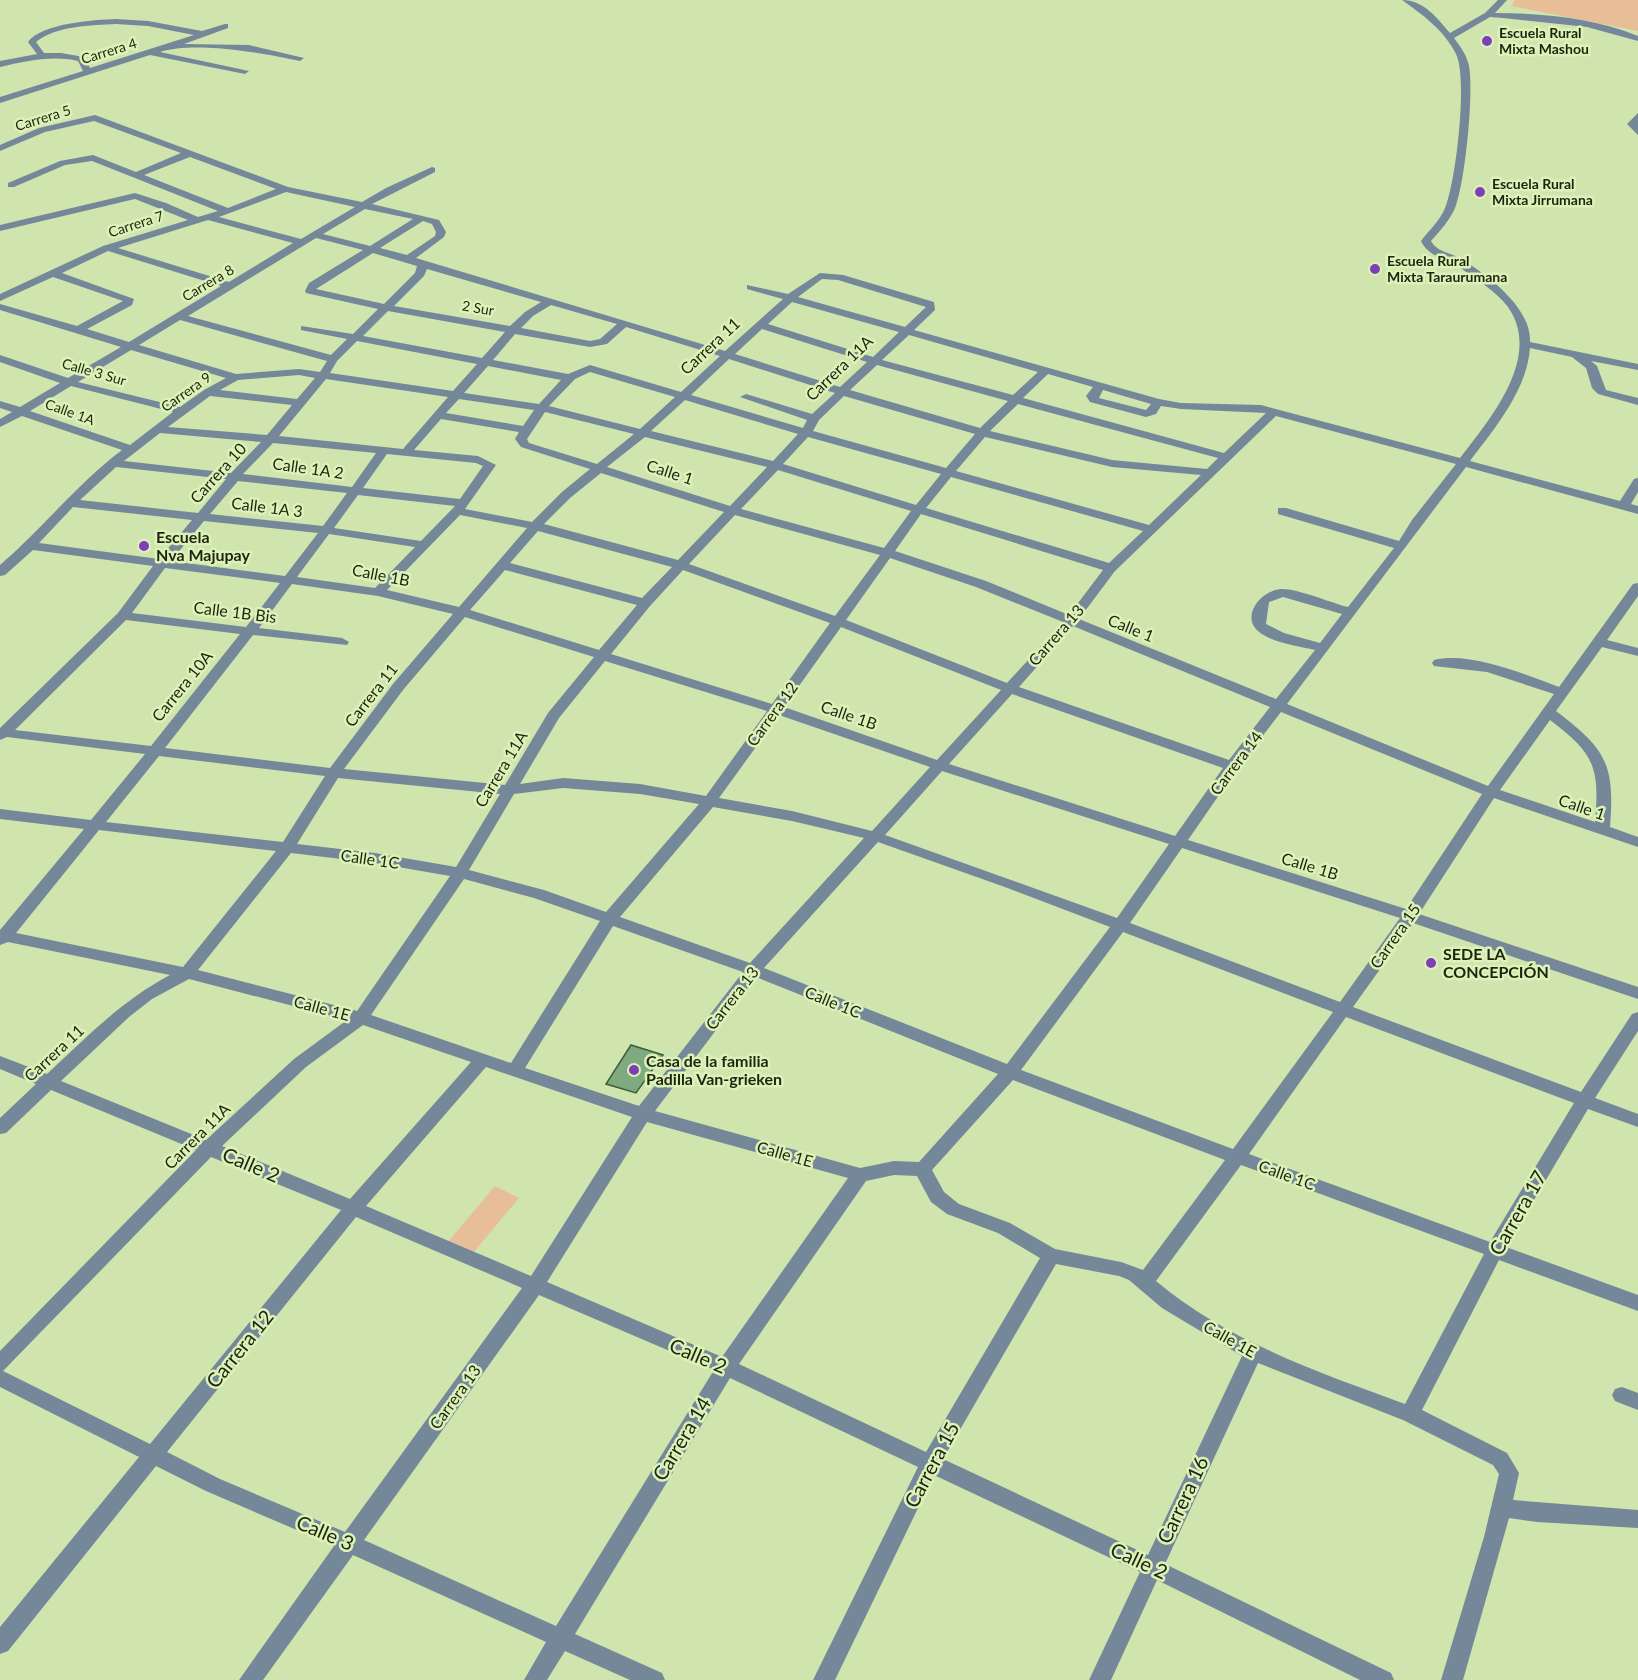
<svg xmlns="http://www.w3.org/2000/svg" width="1638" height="1680" font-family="Lato,sans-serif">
<rect width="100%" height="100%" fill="#d0e4ad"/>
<path fill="#e8be98" d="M 1515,0 L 1638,0 L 1638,31 L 1511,6 Z
M 495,1186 L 519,1198 L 473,1253 L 447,1243 Z"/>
<path fill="#7fa97e" stroke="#396039" stroke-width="1.5" d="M 631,1045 L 663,1055 L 636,1093 L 606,1084 Z"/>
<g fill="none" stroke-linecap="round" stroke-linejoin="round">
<path fill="#748899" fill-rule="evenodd" d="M 1402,0 C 1424,0 1437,18 1450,33 L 1485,13 L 1498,0 L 1507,0 L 1495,13 C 1542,13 1595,18 1638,36 L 1638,41 L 1587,27 L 1503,18 L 1490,17 L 1454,38 C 1461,47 1467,56 1469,66 C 1474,93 1465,183 1455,208 C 1450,220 1440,231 1431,241 C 1437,252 1449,252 1459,258 C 1486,273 1532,308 1530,342 L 1638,364 L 1638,370 L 1591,361 L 1597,366 L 1606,390 L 1638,398 L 1638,405 L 1598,394 L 1592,388 L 1586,368 L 1572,357 L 1530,348 C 1527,390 1495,428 1470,461 L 1620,501 L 1634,479 L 1638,478 L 1638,492 L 1631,504 L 1638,506 L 1638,514 L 1466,467 L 1287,704 L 1488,786 L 1554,694 L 1487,672 L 1434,666 L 1432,663 L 1434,660 C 1470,651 1526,675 1559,687 L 1633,584 L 1638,583 L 1638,596 L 1607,640 L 1638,648 L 1638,656 L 1602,647 L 1556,711 C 1606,749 1615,764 1610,827 L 1638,837 L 1638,847 L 1494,798 L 1419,914 L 1638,987 L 1638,999 L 1413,923 L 1353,1007 L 1581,1092 L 1632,1014 L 1638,1012 L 1638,1031 L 1595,1098 L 1638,1114 L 1638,1127 L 1588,1109 L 1506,1247 L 1638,1295 L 1638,1311 L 1499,1260 L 1422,1410 L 1507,1453 L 1519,1473 L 1513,1500 L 1638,1510 L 1638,1528 L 1537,1522 L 1509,1518 L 1463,1680 L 1441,1680 L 1484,1537 L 1499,1474 L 1493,1465 L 1403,1420 L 1258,1363 L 1165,1564 L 1391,1673 L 1394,1680 L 1360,1680 L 1157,1580 L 1111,1680 L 1089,1680 L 1140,1572 L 934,1475 L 835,1680 L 813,1680 L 918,1467 L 730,1378 L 575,1634 L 662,1673 L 665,1680 L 630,1680 L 565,1651 L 547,1680 L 524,1680 L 546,1642 L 353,1555 L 263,1680 L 239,1680 L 334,1546 L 206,1491 L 156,1466 L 8,1651 L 0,1654 L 0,1627 L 139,1457 L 0,1387 L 0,1351 L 196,1150 L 51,1090 L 6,1133 L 0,1134 L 0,1118 L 36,1084 L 0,1069 L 0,1056 L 47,1074 C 87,1037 121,1001 170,975 L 8,942 L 0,945 L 0,930 L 84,829 L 0,819 L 0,809 L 91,820 L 145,754 L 7,737 L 0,740 L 0,728 L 118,613 L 153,566 L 33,550 L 5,575 L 0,576 L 0,565 C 42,529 77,484 122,450 L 22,416 L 0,427 L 0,419 L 12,412 L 0,408 L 0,401 L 20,407 L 60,383 L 0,362 L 0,355 L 68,378 L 121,347 L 0,310 L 0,304 L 77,326 L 123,301 L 53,277 L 0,301 L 0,294 L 103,246 L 188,220 L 135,199 L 0,231 L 0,225 L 135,193 L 166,203 L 198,217 L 218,211 L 92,161 L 65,165 L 14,187 L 8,187 L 8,183 L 60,161 L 93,155 L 136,172 L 181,153 L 94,121 L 45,132 L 0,151 L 0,145 L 39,128 L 95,115 L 288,187 L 362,202 L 386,188 L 432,167 L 435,168 L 435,172 L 372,204 L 439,220 L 446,232 L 444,237 L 416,258 L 725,351 L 783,299 L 747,289 L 747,285 L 788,294 L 820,273 L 843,275 L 934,302 L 935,310 L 914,330 L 1159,399 L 1181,403 L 1261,405 L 1460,458 C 1490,419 1543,357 1508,307 C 1497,292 1476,279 1462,269 C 1448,259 1428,257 1421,241 C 1429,230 1440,221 1445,208 C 1456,182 1468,78 1456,54 C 1444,30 1423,15 1402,0 ZM 190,157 L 276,189 L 228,208 L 144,175 ZM 286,192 L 355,207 L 301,239 L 219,217 ZM 365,209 L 413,219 L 370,246 L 323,234 ZM 208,220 L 293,243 L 229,282 L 118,248 ZM 423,221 L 432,224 L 436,232 L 435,236 L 407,255 L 380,248 ZM 316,238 L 363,250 L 309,283 L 305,291 L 306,293 L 378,309 L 353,334 L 301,326 L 301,330 L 347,339 L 331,355 L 188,316 ZM 108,251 L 221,286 L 129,342 L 87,329 L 132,305 L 134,299 L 62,273 ZM 373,253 L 417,266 L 415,273 L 384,304 L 316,289 ZM 427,269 L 541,302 L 525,312 L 510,326 L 394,306 L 424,276 ZM 822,279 L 838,280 L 926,307 L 905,327 L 798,297 ZM 792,302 L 899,332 L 873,357 L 768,324 ZM 551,305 L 617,324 L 600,339 L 590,341 L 521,328 L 533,316 ZM 388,311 L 505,332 L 482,358 L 363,336 ZM 180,320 L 327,361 L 320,372 L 299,369 L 236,374 L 139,345 ZM 626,327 L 720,356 L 681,392 L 590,365 L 568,374 L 493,360 L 515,334 L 590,347 L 607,344 ZM 762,329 L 867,362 L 840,387 L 735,354 ZM 909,335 L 1038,372 L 1013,395 L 882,360 ZM 357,341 L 477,364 L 453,391 L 330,373 L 337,361 ZM 131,350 L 226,378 L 204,390 L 180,407 L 78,382 ZM 729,359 L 835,393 L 812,414 L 746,394 L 740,397 L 807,420 L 803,428 L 691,395 ZM 877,365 L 1008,401 L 980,428 L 850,390 ZM 488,366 L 561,380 L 539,404 L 464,393 ZM 590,372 L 675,397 L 640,429 L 549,406 L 575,379 ZM 1048,374 L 1093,387 L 1086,396 L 1090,402 L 1146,417 L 1156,414 L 1161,406 L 1181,409 L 1266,413 L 1224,453 L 1023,398 ZM 299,375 L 315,378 L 297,399 L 220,390 L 238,380 ZM 326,379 L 448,397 L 403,449 L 279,436 ZM 71,386 L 173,412 L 130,445 L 30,411 ZM 1103,390 L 1151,404 L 1146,410 L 1099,398 ZM 210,396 L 292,405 L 267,435 L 168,427 ZM 844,396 L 975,434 L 946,468 L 813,431 L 819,420 ZM 459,399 L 534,410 L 523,426 L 446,413 ZM 685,400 L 798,434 L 773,461 L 651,431 ZM 1018,404 L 1218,458 L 1207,469 L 1112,460 L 990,431 ZM 545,412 L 634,434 L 597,464 L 529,443 L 527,439 ZM 1276,416 L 1456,464 L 1412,520 L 1399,541 L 1286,508 L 1278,508 L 1278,514 L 1394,548 L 1348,607 C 1332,603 1296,588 1281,589 C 1260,591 1241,616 1258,631 C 1272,643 1297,646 1315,650 L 1276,699 L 1079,619 L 1115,571 ZM 441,419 L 519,432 L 515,439 L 521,447 L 590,469 L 562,492 L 532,522 L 465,509 L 496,465 L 478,456 L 414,450 ZM 160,433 L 261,442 L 231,473 L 124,461 ZM 645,437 L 767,467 L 730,506 L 607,467 ZM 808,437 L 941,474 L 916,505 L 783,464 ZM 985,437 L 1112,467 L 1201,475 L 1149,525 L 956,471 ZM 273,443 L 376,453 L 352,487 L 243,474 ZM 387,454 L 476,463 L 483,466 L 460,499 L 363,488 ZM 116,467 L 226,479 L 198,513 L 80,500 ZM 778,470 L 911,511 L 884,548 L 741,509 ZM 601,473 L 724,512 L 678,560 L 544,524 L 570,498 ZM 951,477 L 1143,531 L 1109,563 L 926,508 ZM 238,481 L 347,493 L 323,526 L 210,514 ZM 358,495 L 455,506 L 421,541 L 334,528 ZM 73,507 L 192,520 L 159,559 L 39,543 ZM 921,514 L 1103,570 L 1069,615 L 986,581 L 895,551 ZM 460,515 L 527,528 L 459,607 L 387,590 ZM 735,515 L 880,555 L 835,616 L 689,564 ZM 204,521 L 318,533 L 285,576 L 171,561 ZM 538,531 L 672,567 L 642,598 L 510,563 ZM 329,534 L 415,547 L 375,588 L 297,577 ZM 890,558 L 976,587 L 1063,622 L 1007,683 L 846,620 ZM 165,568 L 280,583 L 246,627 L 132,613 ZM 505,570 L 637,605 L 599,650 L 470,610 ZM 683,570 L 830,623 L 772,704 L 611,654 L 650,606 ZM 292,584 L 378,596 L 453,614 L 393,684 L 330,768 L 165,748 L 253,635 L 347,645 L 349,642 L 342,638 L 259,628 ZM 1283,597 L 1342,614 L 1320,643 L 1284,633 L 1266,624 L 1269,602 ZM 465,617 L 594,657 L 548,713 L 505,785 L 344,769 L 403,690 ZM 126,620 L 240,634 L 151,746 L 15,730 ZM 1073,626 L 1270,707 L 1229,760 L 1019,687 ZM 841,627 L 1001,690 L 937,760 L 784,707 ZM 605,661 L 767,711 L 706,796 L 640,784 L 563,778 L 520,784 L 559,718 ZM 1012,694 L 1223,768 L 1175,836 L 949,764 ZM 1281,712 L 1482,794 L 1406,909 L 1188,840 L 1237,769 ZM 779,715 L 930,767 L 872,831 L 792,811 L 719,798 ZM 1550,720 C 1594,753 1600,767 1595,822 L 1500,790 ZM 159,756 L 325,776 L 283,842 L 106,822 ZM 942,771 L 1169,844 L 1117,918 L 885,835 ZM 338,778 L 500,794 L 456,867 L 375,853 L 297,844 ZM 563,788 L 640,794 L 699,804 L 606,912 L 544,890 L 469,870 L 514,794 ZM 713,807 L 792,821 L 864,838 L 750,963 L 620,917 ZM 99,830 L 276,851 L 183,967 L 16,933 ZM 878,842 L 1002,886 L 1110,927 L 1007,1064 L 764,968 ZM 1182,848 L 1400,918 L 1340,1002 L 1130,923 ZM 291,853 L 375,863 L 450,876 L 357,1011 L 198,970 ZM 464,879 L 534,898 L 600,921 L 511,1063 L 371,1015 ZM 613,926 L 743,972 L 639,1106 L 525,1068 ZM 1123,932 L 1333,1012 L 1233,1149 L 1021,1070 ZM 756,977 L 998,1074 L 919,1162 L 894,1161 L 860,1168 L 655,1111 ZM 189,979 L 347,1020 L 294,1059 L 206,1140 L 61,1081 L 129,1017 L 152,999 ZM 1346,1017 L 1574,1103 L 1490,1242 L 1249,1154 ZM 363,1025 L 471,1062 L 350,1199 L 222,1146 L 306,1067 ZM 486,1067 L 632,1117 L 531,1276 L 366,1206 ZM 1013,1080 L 1225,1160 L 1143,1270 L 1121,1262 L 1055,1249 L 1010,1223 L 959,1204 L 944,1192 L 932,1170 ZM 647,1122 L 848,1178 L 722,1357 L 547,1282 ZM 211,1157 L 341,1210 L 150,1444 L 3,1371 ZM 1241,1165 L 1484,1254 L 1405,1404 C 1318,1372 1227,1341 1156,1281 ZM 894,1175 L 917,1176 L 931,1202 L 947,1214 L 998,1233 L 1040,1258 L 926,1452 L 739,1364 L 866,1181 ZM 356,1217 L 522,1288 L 345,1532 L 220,1479 L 167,1452 ZM 1056,1264 L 1119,1276 L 1129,1280 L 1162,1308 L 1242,1356 L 1148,1555 L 943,1459 ZM 539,1295 L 714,1370 L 556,1626 L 364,1540 Z
M 116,19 L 148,21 L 202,31 L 225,24 L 228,24 L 228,28 L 184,44 L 249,45 L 304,58 L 300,61 C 263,53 195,41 160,52 L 249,71 L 245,74 L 150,55 L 0,103 L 0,97 L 83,71 L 78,61 C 52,55 26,61 0,67 L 0,61 L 37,54 L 28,42 C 42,23 94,20 116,19 ZM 116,24 L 148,26 L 194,35 L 90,68 L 84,57 L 61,53 L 44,53 L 36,42 C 55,26 92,25 116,24 Z
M 1638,113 L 1638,135 L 1627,124 Z
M 1622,1387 L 1638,1393 L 1638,1410 L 1615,1401 L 1612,1395 L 1615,1389 Z"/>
</g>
<g fill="#7c3fb5" stroke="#ddf2b9" stroke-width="2">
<circle cx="1487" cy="41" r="6"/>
<circle cx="1480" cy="192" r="6"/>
<circle cx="1375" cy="269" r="6"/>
<circle cx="144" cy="546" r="6"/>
<circle cx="1431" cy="963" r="6"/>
<circle cx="634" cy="1070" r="6"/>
</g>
<g text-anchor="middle" stroke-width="5" stroke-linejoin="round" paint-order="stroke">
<g font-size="14" font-weight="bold" fill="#1e250f" stroke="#ddf2b9" text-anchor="start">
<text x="1499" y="38">Escuela Rural<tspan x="1499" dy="16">Mixta Mashou</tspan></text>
<text x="1492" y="189">Escuela Rural<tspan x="1492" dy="16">Mixta Jirrumana</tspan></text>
<text x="1387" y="266">Escuela Rural<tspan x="1387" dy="16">Mixta Taraurumana</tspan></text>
</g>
<g font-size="14" fill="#1e250f" stroke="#ddf2b9">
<text transform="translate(109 51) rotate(-17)" y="5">Carrera 4</text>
<text transform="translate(43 118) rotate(-17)" y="5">Carrera 5</text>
<text transform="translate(136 224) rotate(-18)" y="5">Carrera 7</text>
<text transform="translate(208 283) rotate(-31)" y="5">Carrera 8</text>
<text transform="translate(478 308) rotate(10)" y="5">2 Sur</text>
<text transform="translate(94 372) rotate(16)" y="5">Calle 3 Sur</text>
<text transform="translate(186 392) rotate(-35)" y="5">Carrera 9</text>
<text transform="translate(70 412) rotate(20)" y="5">Calle 1A</text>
</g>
<g font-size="16" fill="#1e250f" stroke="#ddf2b9">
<text transform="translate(710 346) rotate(-43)" y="6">Carrera 11</text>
<text transform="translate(839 368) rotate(-44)" y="6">Carrera 11A</text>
<text transform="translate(308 468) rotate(8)" y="6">Calle 1A 2</text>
<text transform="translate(670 472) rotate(18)" y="6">Calle 1</text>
<text transform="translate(218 473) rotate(-48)" y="6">Carrera 10</text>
<text transform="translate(267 507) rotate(7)" y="6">Calle 1A 3</text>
<text transform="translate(381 575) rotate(11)" y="6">Calle 1B</text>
<text transform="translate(235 612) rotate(7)" y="6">Calle 1B Bis</text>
<text transform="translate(1131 628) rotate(22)" y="6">Calle 1</text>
<text transform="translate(1056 635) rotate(-49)" y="6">Carrera 13</text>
<text transform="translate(182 686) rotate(-51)" y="6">Carrera 10A</text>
<text transform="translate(371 695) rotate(-52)" y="6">Carrera 11</text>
<text transform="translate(772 714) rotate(-54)" y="6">Carrera 12</text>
<text transform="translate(849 715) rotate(19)" y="6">Calle 1B</text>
<text transform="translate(1236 763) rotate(-53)" y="6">Carrera 14</text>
<text transform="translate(501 769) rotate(-59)" y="6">Carrera 11A</text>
<text transform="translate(1582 807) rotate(19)" y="6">Calle 1</text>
<text transform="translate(370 859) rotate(8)" y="6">Calle 1C</text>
<text transform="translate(1310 866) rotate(17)" y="6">Calle 1B</text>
<text transform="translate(1395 936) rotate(-55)" y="6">Carrera 15</text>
<text transform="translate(732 998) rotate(-52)" y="6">Carrera 13</text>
<text transform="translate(833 1002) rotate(22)" y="6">Calle 1C</text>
<text transform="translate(322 1008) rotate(15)" y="6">Calle 1E</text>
<text transform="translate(54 1053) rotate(-43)" y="6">Carrera 11</text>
<text transform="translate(197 1136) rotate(-45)" y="6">Carrera 11A</text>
<text transform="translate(785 1154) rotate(16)" y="6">Calle 1E</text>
<text transform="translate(1287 1175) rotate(20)" y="6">Calle 1C</text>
<text transform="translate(1230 1339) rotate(29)" y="6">Calle 1E</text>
<text transform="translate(455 1397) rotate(-54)" y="6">Carrera 13</text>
</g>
<g font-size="16" font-weight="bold" fill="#1e250f" stroke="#ddf2b9" text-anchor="start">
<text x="156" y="543">Escuela<tspan x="156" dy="18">Nva Majupay</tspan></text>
<text x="1443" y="960">SEDE LA<tspan x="1443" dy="18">CONCEPCIÓN</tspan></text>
<text x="646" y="1067">Casa de la familia<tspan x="646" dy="18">Padilla Van-grieken</tspan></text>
</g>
<g font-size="20" fill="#1e250f" stroke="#ddf2b9">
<text transform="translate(251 1165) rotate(23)" y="7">Calle 2</text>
<text transform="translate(1518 1213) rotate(-60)" y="7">Carrera 17</text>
<text transform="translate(240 1349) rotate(-51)" y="7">Carrera 12</text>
<text transform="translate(698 1356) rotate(23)" y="7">Calle 2</text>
<text transform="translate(682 1439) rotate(-59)" y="7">Carrera 14</text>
<text transform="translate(932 1465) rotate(-62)" y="7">Carrera 15</text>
<text transform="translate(1183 1500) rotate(-65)" y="7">Carrera 16</text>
<text transform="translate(325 1533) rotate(23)" y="7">Calle 3</text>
<text transform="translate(1139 1561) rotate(25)" y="7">Calle 2</text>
</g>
</g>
</svg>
